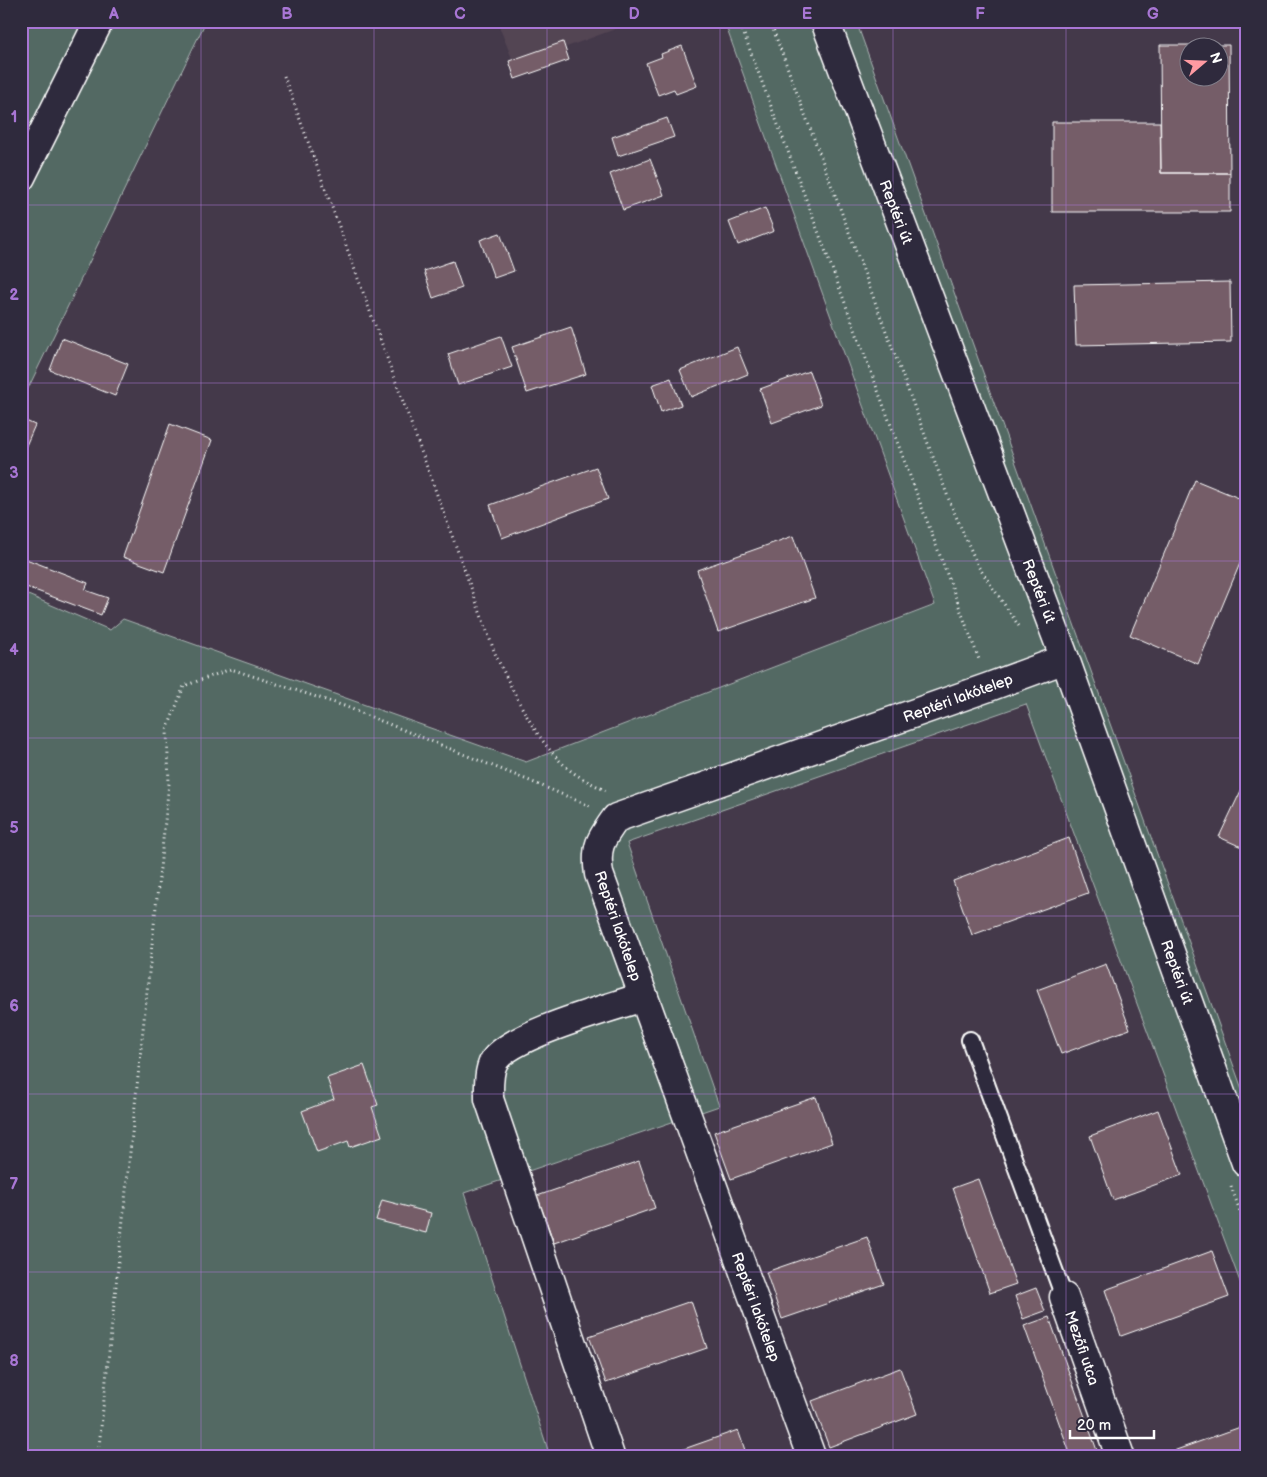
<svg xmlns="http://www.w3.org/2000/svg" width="1267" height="1477" font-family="'Balsamiq Sans',sans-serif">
<rect width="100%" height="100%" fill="#44394a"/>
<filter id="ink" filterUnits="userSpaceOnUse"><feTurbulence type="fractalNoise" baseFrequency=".02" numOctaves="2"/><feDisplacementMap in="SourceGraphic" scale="10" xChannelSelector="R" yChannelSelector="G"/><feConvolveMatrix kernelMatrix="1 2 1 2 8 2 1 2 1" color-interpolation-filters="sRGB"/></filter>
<g filter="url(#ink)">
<path fill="#534453" d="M 497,21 L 637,21 L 515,66 Z"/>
<path fill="#536964" stroke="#a9b4b2" d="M 21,21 L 206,21 L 21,403 Z
M 724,21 L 856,21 L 1246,1100 L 1246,1298 L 1026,704 L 627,843 L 719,1106 L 464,1193 L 550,1456 L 21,1456 L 21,592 L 110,630 L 123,619 L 526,762 L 935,605 Z"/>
<path fill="#755d68" stroke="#fff" fill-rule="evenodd" d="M 563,42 L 569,60 L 515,79 L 509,61 Z
M 1160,45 L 1229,45 L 1230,173 L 1161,173 ZM 1190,48 L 1220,48 L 1220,78 L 1190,78 Z
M 682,46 L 697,86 L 676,94 L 674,89 L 658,95 L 646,63 L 662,57 L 661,54 Z
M 667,118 L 674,137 L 618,156 L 612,137 Z
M 1052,122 L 1160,122 L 1161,173 L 1230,173 L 1230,212 L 1052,212 Z
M 650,159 L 664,195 L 623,210 L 610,174 Z
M 765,208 L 774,231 L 738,245 L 729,222 Z
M 500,233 L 514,271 L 494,278 L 480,240 Z
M 453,261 L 462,288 L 433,298 L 424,271 Z
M 1230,282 L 1231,342 L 1076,345 L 1074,285 Z
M 571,327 L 586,374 L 527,393 L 512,347 Z
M 501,336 L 512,367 L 458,385 L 448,354 Z
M 62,338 L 128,364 L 115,396 L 50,370 Z
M 737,347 L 748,374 L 691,397 L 680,370 Z
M 809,371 L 821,405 L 772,423 L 760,389 Z
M 671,378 L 681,405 L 661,412 L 652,385 Z
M 21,419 L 35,425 L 21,457 Z
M 170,424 L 212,440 L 164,572 L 123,557 Z
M 596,467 L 608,499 L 502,538 L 490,505 Z
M 1195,480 L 1246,501 L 1246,549 L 1198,664 L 1130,635 Z
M 793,536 L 815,598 L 718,632 L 697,570 Z
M 21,557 L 88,583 L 85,590 L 108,598 L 101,615 L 21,585 Z
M 1246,780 L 1246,849 L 1219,837 Z
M 1069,838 L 1088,893 L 972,935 L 953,881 Z
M 1106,964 L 1130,1029 L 1061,1054 L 1037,990 Z
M 364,1065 L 378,1105 L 372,1107 L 382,1136 L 350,1147 L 348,1141 L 317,1152 L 302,1111 L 334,1099 L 327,1078 Z
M 816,1097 L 832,1143 L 731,1179 L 714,1132 Z
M 1158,1110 L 1182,1175 L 1113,1200 L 1090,1136 Z
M 639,1161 L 655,1208 L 554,1243 L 537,1196 Z
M 978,1179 L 1016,1284 L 990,1293 L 953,1188 Z
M 382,1200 L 431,1213 L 426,1233 L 376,1220 Z
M 867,1237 L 884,1284 L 782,1319 L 766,1272 Z
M 1212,1251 L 1229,1297 L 1121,1336 L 1105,1290 Z
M 1036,1288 L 1045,1311 L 1023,1319 L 1015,1296 Z
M 691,1301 L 707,1348 L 606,1383 L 589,1336 Z
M 1049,1317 L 1099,1456 L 1071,1456 L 1024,1326 Z
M 900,1368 L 917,1414 L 829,1447 L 812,1401 Z
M 1246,1425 L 1246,1456 L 1166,1456 L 1165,1454 Z
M 738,1430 L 747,1456 L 664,1456 Z"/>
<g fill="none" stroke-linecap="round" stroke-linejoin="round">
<defs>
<path id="service" d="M 970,1040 L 1064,1297"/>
<path id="minor" d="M 1064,1297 L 1120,1456
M 610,1456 L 489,1099 C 489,1088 488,1072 494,1061 C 511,1034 610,1008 642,997
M 811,1456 L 599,874 C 595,847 600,840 616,818 L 989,687 L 1065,659"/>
<path id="tertiary" d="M 825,21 L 1065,659 L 1246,1163
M 21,177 L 99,21"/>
</defs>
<use href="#service" stroke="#fff" stroke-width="20"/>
<use href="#minor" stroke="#fff" stroke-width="31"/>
<use href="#tertiary" stroke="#fff" stroke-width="31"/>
<path stroke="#fff" stroke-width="3" stroke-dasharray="1 4" stroke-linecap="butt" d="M 739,21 L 980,662
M 770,21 L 951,505 L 978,566 L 1021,629
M 284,76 L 496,656 C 515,694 533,736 564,765 C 575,776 593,784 607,791
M 1231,1186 L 1246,1228
M 98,1456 L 169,783 L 167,730 L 184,686 L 231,669 L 344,706 L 530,781 L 590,806"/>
<use href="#service" stroke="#2f2a3d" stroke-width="16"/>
<use href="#minor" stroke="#2f2a3d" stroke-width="28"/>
<use href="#tertiary" stroke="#2f2a3d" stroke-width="28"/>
</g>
</g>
<path fill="none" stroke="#a976d5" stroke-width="1" stroke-opacity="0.55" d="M 201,21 L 201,1456M 374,21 L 374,1456M 547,21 L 547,1456M 720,21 L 720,1456M 893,21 L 893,1456M 1066,21 L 1066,1456M 21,205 L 1246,205M 21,383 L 1246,383M 21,561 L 1246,561M 21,738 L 1246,738M 21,916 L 1246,916M 21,1094 L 1246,1094M 21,1272 L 1246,1272"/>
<g text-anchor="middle" stroke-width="4" stroke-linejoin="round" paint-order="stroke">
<g font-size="15" fill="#fff" stroke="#2f2a3d">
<text transform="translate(896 212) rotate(69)" y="5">Reptéri út</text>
<text transform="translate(1039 591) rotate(69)" y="5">Reptéri út</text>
<text transform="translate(958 698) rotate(-20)" y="5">Reptéri lakótelep</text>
<text transform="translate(618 926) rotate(71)" y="5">Reptéri lakótelep</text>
<text transform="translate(1177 972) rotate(70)" y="5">Reptéri út</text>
<text transform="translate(756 1307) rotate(70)" y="5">Reptéri lakótelep</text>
<text transform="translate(1082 1348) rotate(71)" y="5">Mezőfi utca</text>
</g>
</g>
<rect width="1267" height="1477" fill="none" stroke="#2f2a3d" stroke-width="55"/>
<g transform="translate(1204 62) rotate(71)"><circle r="24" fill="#2f2a3d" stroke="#827f8b"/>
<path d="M0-4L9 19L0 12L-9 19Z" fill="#ff9aa2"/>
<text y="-8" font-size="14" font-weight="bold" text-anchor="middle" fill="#ffffff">N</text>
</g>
<path d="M1070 1430v8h84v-8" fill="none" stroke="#ffffff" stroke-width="2.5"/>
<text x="1077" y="1430" font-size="15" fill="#ffffff" stroke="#2f2a3d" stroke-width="4" paint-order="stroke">20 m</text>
<rect x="28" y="28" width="1212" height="1422" fill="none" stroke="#a976d5" stroke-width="2"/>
<g font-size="16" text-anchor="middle" font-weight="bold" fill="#a976d5">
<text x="114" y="19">A</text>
<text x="287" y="19">B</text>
<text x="460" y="19">C</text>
<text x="634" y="19">D</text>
<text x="807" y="19">E</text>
<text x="980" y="19">F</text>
<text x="1153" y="19">G</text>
<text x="14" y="122">1</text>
<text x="14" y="300">2</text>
<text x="14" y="478">3</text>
<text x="14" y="655">4</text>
<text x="14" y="833">5</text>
<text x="14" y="1011">6</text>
<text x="14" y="1189">7</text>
<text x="14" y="1366">8</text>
</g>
</svg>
